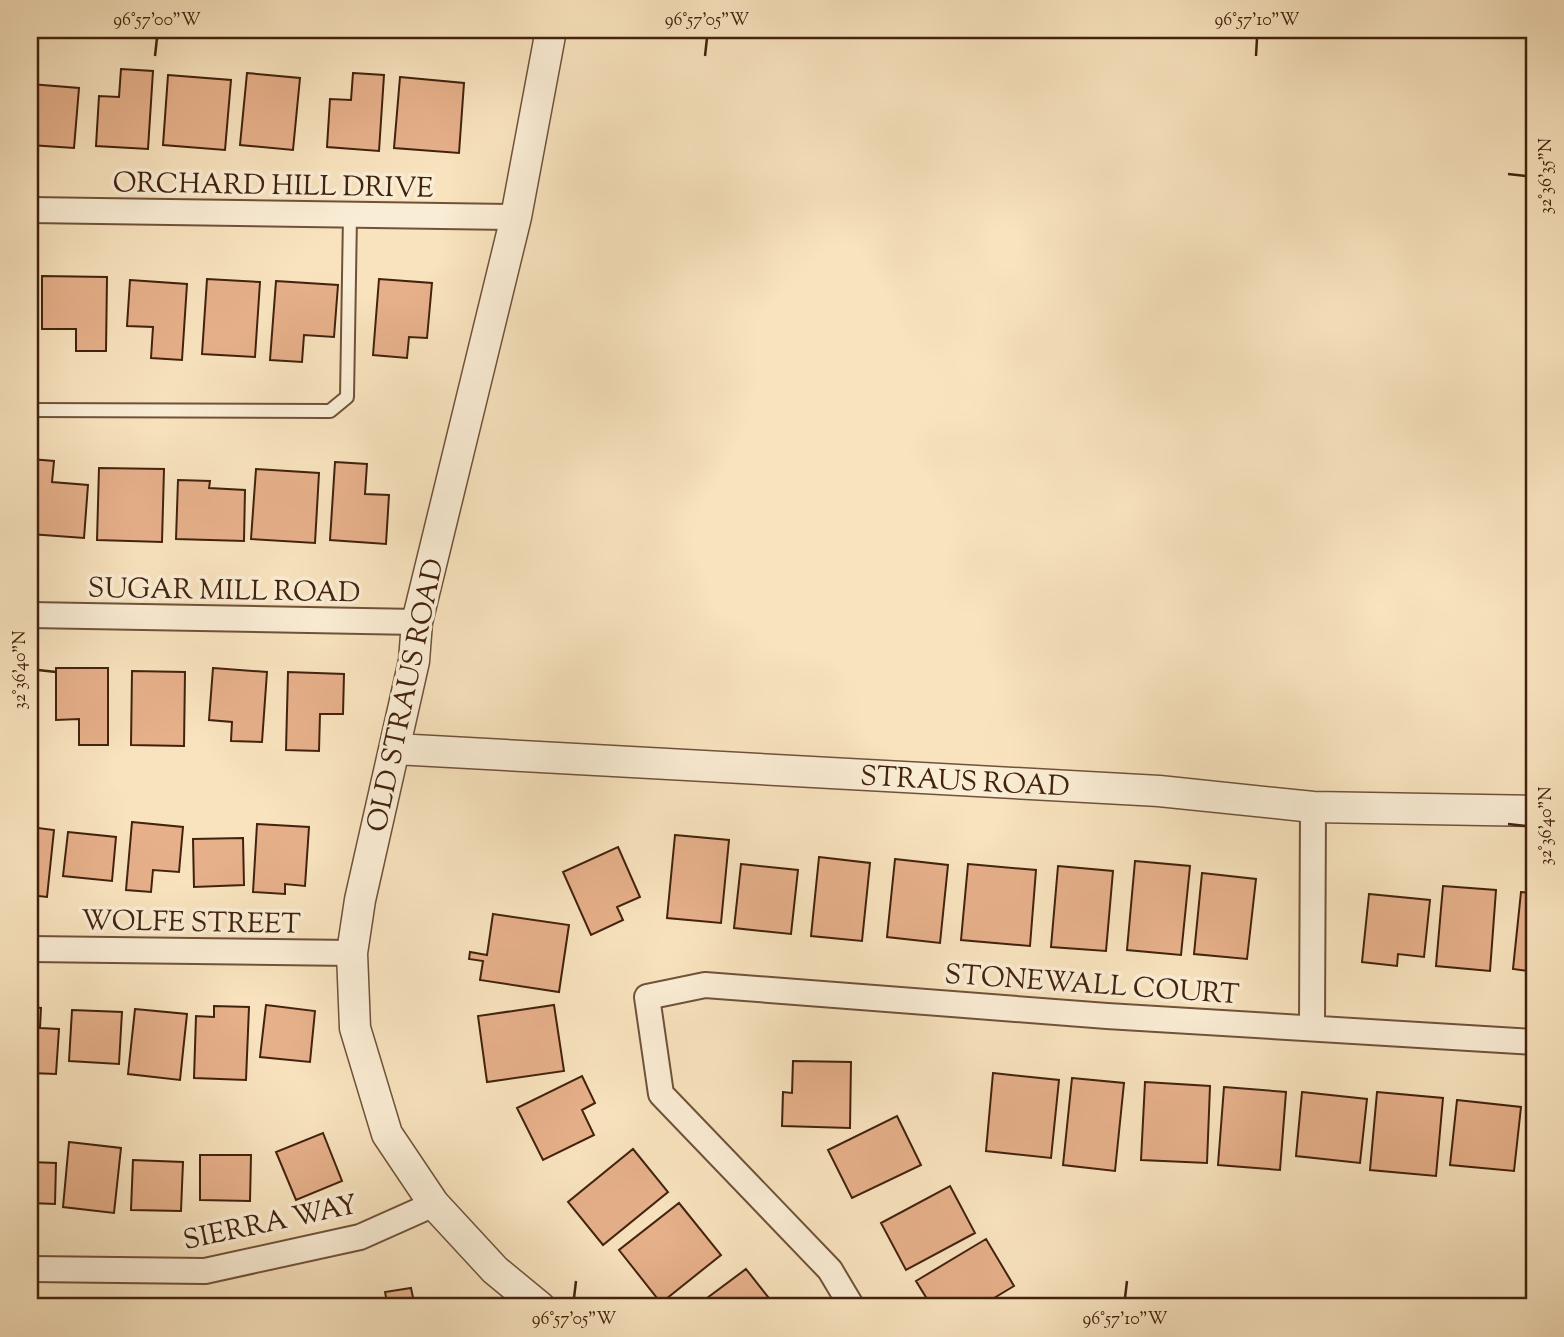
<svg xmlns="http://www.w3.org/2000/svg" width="1564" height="1337" font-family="'Sorts Mill Goudy',serif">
<rect width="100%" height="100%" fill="#f8e3be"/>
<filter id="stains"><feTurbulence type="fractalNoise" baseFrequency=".00286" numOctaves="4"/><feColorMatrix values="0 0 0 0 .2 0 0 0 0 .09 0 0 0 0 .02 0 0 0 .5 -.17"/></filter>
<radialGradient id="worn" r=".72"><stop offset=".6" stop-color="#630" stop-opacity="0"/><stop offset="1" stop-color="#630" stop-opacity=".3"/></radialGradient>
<path fill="#e6b08a" stroke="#43220d" stroke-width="2" d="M 121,69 L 153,71 L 148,149 L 96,146 L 99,96 L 119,97 Z
M 247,73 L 300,78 L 293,150 L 240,145 Z
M 353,73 L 384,75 L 379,151 L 327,147 L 330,99 L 351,100 Z
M 168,75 L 231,80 L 225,150 L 163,145 Z
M 400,77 L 464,83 L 459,153 L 394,148 Z
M 30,84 L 79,88 L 74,148 L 30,145 Z
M 42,276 L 107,277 L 106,351 L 76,351 L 76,329 L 42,329 Z
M 207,279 L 260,282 L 255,357 L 202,354 Z
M 379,279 L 432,283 L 427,338 L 409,337 L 407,358 L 373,355 Z
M 130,280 L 187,284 L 182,360 L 151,358 L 153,327 L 127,326 Z
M 276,281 L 338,285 L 334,337 L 304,335 L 302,362 L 270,360 Z
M 30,459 L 54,461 L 52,482 L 88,485 L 84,538 L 30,534 Z
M 335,462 L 367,464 L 365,494 L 389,495 L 386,544 L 330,540 Z
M 99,468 L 164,469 L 162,542 L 97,540 Z
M 256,469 L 319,473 L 315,543 L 251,539 Z
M 178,480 L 210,481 L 209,488 L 245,490 L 244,541 L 176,539 Z
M 56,668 L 108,668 L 108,745 L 79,745 L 79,719 L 56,720 Z
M 213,668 L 267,672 L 262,742 L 231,741 L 232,722 L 209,720 Z
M 30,669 L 35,669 L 32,747 L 30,747 Z
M 132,671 L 185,672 L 184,746 L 131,745 Z
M 288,672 L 344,674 L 343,714 L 320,714 L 319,751 L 286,750 Z
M 132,822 L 183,827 L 179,872 L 153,870 L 151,892 L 126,890 Z
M 257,824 L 309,827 L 305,886 L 285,884 L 285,894 L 253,892 Z
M 30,827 L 54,830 L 47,897 L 30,895 Z
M 68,832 L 116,837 L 112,881 L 63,876 Z
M 675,835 L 729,840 L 721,923 L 667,918 Z
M 243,838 L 244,885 L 194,887 L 193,839 Z
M 618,847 L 640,897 L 617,907 L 623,920 L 591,935 L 563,872 Z
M 819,857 L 870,863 L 862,941 L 811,936 Z
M 895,859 L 948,865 L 940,943 L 887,937 Z
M 1135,861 L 1190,866 L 1181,955 L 1127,950 Z
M 741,864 L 798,870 L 791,934 L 734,928 Z
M 968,864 L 1036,870 L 1030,946 L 961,940 Z
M 1058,866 L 1113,871 L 1106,951 L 1051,947 Z
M 1202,873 L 1256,879 L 1247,959 L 1194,954 Z
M 1443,886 L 1496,890 L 1490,971 L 1436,966 Z
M 1521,892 L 1534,893 L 1534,972 L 1513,969 Z
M 1369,894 L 1430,900 L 1424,957 L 1398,954 L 1397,966 L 1362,962 Z
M 493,914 L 569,925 L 559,992 L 480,980 L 483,961 L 469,959 L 470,952 L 487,955 Z
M 266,1005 L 315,1011 L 310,1062 L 260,1057 Z
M 554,1005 L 564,1071 L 487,1082 L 478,1016 Z
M 214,1006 L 249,1007 L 246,1080 L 194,1078 L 196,1016 L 214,1017 Z
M 30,1007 L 41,1008 L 40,1028 L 59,1029 L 56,1074 L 30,1073 Z
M 135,1009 L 187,1014 L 180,1080 L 128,1074 Z
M 72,1010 L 122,1012 L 119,1064 L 69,1061 Z
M 793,1061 L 851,1062 L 850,1128 L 782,1126 L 783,1092 L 792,1093 Z
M 993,1073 L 1059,1080 L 1051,1158 L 986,1151 Z
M 582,1076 L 595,1103 L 582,1110 L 594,1135 L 543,1160 L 517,1108 Z
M 1072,1078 L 1124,1083 L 1115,1171 L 1063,1165 Z
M 1145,1082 L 1210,1086 L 1207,1163 L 1141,1160 Z
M 1224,1087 L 1286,1092 L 1280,1170 L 1218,1165 Z
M 1302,1092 L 1367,1099 L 1360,1163 L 1296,1156 Z
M 1377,1092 L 1443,1098 L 1436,1176 L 1370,1170 Z
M 1457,1100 L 1521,1107 L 1514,1171 L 1450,1165 Z
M 1534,1111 L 1534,1173 L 1528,1172 Z
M 897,1116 L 921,1165 L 852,1198 L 828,1150 Z
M 323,1133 L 342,1181 L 296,1200 L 276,1152 Z
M 69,1142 L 121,1148 L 114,1213 L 63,1207 Z
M 633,1149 L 668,1192 L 603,1245 L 568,1202 Z
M 200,1155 L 251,1155 L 250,1201 L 200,1200 Z
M 133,1160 L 183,1162 L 181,1211 L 131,1210 Z
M 30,1162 L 56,1163 L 55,1204 L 30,1203 Z
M 950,1186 L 975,1233 L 906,1270 L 881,1223 Z
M 679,1203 L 721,1255 L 661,1303 L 619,1250 Z
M 986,1239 L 1014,1286 L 979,1307 L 932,1307 L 916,1281 Z
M 746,1269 L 776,1307 L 695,1307 Z
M 411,1288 L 415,1307 L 388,1307 L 385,1292 Z
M 349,1299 L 351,1307 L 322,1307 Z"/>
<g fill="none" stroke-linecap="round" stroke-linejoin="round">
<defs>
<path id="service" d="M 30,410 L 330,411 L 347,397 L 350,216"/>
<path id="minor" d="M 30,210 L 516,217
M 30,615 L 417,622
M 30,949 L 352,953
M 1312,1027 L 1313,807
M 30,1269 L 205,1271 L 360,1237 L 434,1204
M 852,1307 L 830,1270 L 661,1094 L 647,997 L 705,985 L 1107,1016 L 1534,1042"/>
<path id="tertiary" d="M 395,749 L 1159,791 L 1313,807 L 1534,811
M 540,1307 L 495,1270 L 434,1204 L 387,1134 L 355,1028 L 352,953 L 360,900 L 414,661 L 417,622 L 516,217 L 551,30"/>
</defs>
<use href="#service" stroke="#705239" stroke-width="16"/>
<use href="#minor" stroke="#705239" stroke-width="28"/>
<use href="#tertiary" stroke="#705239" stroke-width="33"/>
<use href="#service" stroke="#faedd5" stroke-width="12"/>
<use href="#minor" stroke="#faedd5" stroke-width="24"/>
<use href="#tertiary" stroke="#faedd5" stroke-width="30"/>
</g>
<path fill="none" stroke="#43220d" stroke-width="2.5" d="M 155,56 L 157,38M 705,56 L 707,38M 1256,56 L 1257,38M 1508,174 L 1526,176M 38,670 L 56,672M 1508,824 L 1526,826M 574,1298 L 576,1281M 1125,1298 L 1127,1281"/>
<g text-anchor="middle" stroke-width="7" stroke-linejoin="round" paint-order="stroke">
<g font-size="28" fill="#43220d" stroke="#faedd5">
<text transform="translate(273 184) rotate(1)" y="10">ORCHARD HILL DRIVE</text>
<text transform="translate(224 589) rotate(1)" y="10">SUGAR MILL ROAD</text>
<text transform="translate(404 695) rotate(-78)" y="10">OLD STRAUS ROAD</text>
<text transform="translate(965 780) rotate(3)" y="10">STRAUS ROAD</text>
<text transform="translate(191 921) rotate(1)" y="10">WOLFE STREET</text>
<text transform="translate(1092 983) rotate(4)" y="10">STONEWALL COURT</text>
<text transform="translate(270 1221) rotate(-12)" y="10">SIERRA WAY</text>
</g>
</g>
<rect width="1564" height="1337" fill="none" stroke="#f8e3be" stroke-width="77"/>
<rect x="38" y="38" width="1488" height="1260" fill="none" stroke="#43220d" stroke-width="2.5"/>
<g font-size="18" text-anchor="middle" fill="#43220d">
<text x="157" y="25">96°57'00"W</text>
<text x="707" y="25">96°57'05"W</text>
<text x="1257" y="25">96°57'10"W</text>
<text transform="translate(1545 176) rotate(-90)" y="6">32°36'35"N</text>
<text transform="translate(19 670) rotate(-90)" y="6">32°36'40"N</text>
<text transform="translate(1545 826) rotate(-90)" y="6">32°36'40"N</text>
<text x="574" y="1324">96°57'05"W</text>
<text x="1125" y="1324">96°57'10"W</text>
</g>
<rect width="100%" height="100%" filter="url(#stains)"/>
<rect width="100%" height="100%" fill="url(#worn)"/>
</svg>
